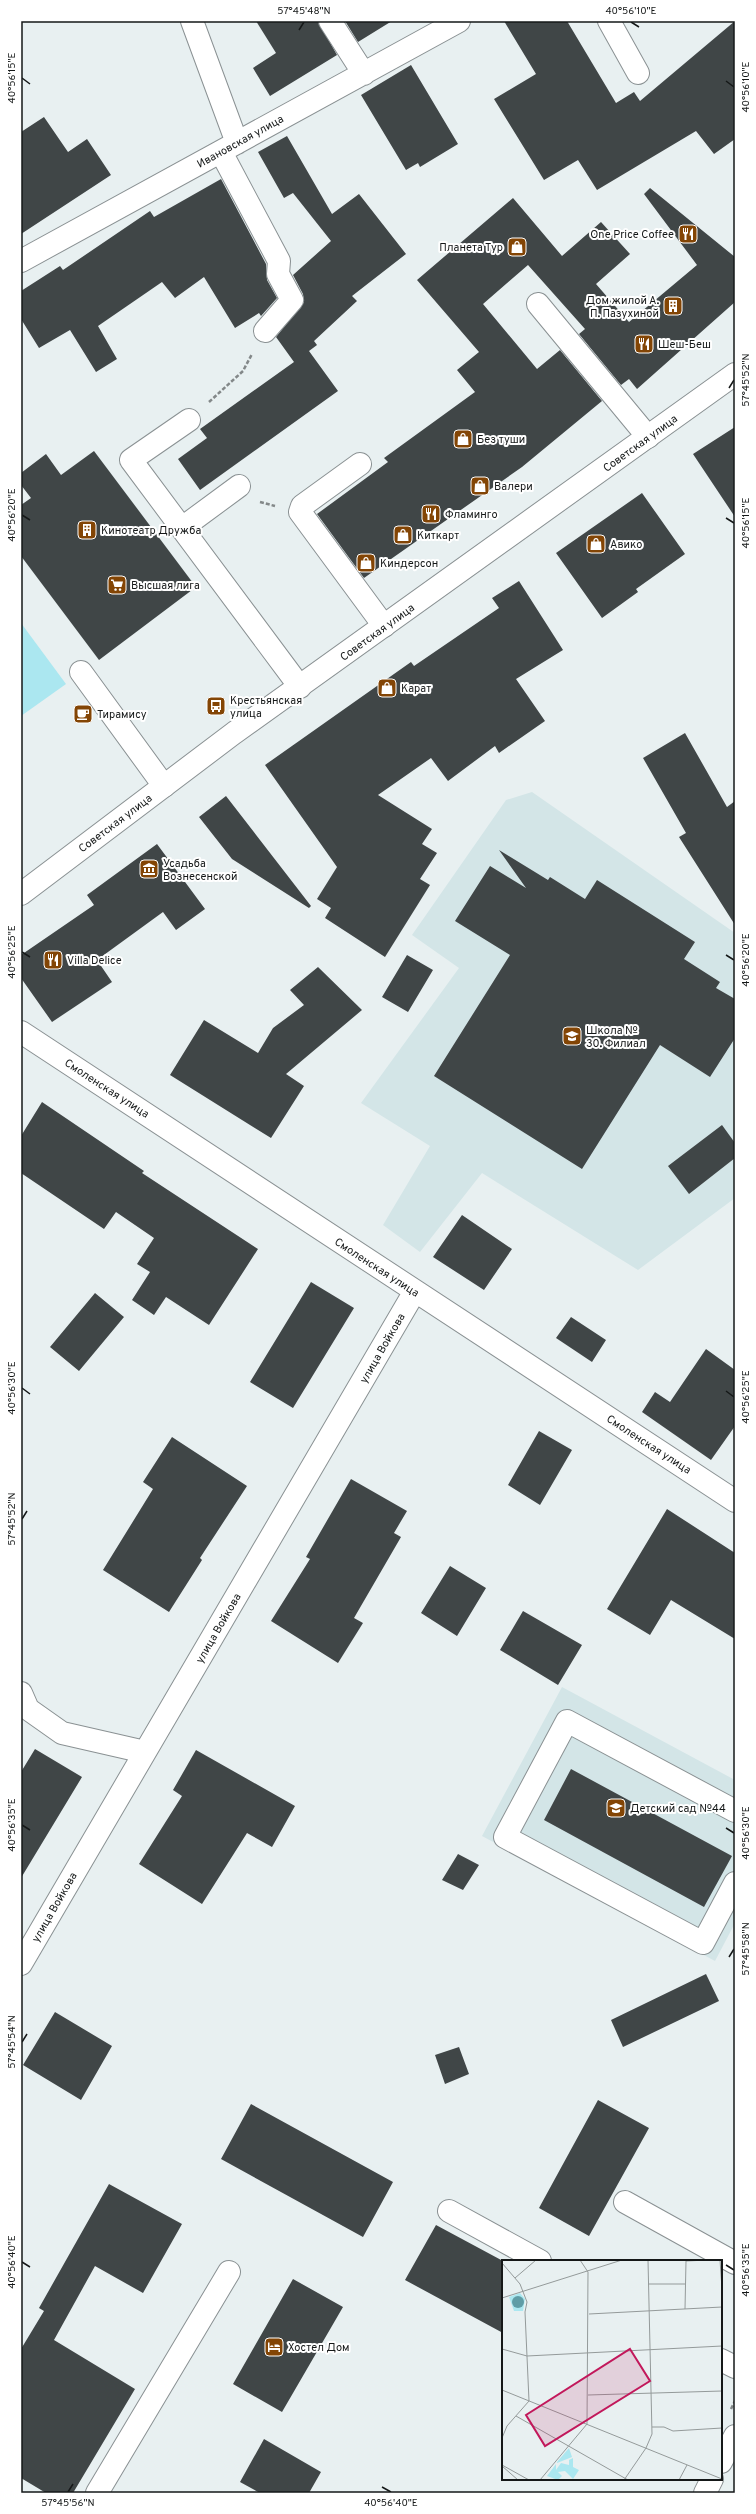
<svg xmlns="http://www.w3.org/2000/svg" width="756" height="2514" font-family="Overpass,sans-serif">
<rect width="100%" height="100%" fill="#e8f0f1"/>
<path fill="#d3e5e7" d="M 532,792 L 735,933 L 735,1198 L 638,1270 L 482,1173 L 420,1252 L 383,1225 L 430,1146 L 361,1103 L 459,968 L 412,935 L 506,800 Z
M 562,1687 L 735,1780 L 735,1923 L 715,1961 L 482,1836 Z"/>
<path fill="#abe7f0" d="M 21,623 L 66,684 L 21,716 Z"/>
<path fill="#404647" d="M 256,21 L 318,21 L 337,55 L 270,96 L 253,68 L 276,53 Z
M 345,21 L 392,21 L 358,42 Z
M 504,21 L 567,21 L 616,103 L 634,92 L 640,101 L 735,21 L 735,139 L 714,154 L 696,131 L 597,190 L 578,160 L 544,180 L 494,99 L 536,74 Z
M 411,65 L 458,144 L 420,167 L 418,163 L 406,170 L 361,95 Z
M 44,117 L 68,152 L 87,139 L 111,175 L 21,234 L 21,132 Z
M 287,136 L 332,214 L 359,194 L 406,254 L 352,296 L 357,301 L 314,341 L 317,345 L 309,351 L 338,391 L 200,490 L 178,459 L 207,438 L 200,429 L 294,362 L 276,337 L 304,302 L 303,294 L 293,275 L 331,241 L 293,193 L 284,198 L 258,152 Z
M 221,179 L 266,264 L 267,280 L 277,298 L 261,316 L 259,313 L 235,328 L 204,277 L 175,298 L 162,282 L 98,326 L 117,359 L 96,372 L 70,330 L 39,348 L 21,319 L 21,291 L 60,266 L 63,270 L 150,211 L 154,217 Z
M 650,188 L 735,257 L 735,302 L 637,389 L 629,379 L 621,385 L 579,334 L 585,329 L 528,265 L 483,304 L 537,369 L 560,350 L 602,401 L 522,467 L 364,578 L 317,514 L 388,462 L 384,458 L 475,392 L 457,370 L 479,352 L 417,280 L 513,198 L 562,256 L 601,222 L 630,254 L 596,284 L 629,322 L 697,265 L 644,194 Z
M 735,427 L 735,517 L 693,454 Z
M 94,451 L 196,587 L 99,660 L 21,556 L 21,505 L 31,498 L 21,485 L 21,473 L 46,454 L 61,475 Z
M 642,493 L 685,554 L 636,589 L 638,592 L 602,618 L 556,553 Z
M 519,581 L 563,650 L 516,679 L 545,721 L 499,753 L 495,746 L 448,781 L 431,758 L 378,795 L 432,829 L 422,844 L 437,853 L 420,879 L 430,885 L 385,957 L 325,918 L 331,908 L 317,899 L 337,867 L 265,765 L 411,662 L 414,666 L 499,608 L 492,598 Z
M 685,733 L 727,807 L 735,801 L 735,925 L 679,837 L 686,833 L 643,758 Z
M 226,796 L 311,906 L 309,908 L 232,859 L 199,817 Z
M 157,844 L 205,909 L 176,930 L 163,912 L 97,960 L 112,982 L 52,1022 L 21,978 L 21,955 L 94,905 L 87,895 Z
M 499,850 L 548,880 L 550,877 L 585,899 L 597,880 L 695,942 L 684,959 L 720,982 L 716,988 L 735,999 L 735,1038 L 710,1077 L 660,1045 L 582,1169 L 434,1076 L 510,955 L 455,921 L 490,866 L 526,888 Z
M 407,955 L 433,970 L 408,1012 L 382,997 Z
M 318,967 L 362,1010 L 286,1074 L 304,1086 L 271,1138 L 170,1075 L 204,1020 L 258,1053 L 273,1028 L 304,1005 L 290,990 Z
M 42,1102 L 144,1171 L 142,1173 L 258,1249 L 209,1325 L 166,1297 L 154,1315 L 132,1300 L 150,1272 L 137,1264 L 154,1238 L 116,1212 L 104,1229 L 21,1173 L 21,1136 Z
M 722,1125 L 735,1143 L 735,1158 L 689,1194 L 668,1166 Z
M 462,1215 L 512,1249 L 484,1290 L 433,1257 Z
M 311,1282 L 354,1308 L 293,1408 L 250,1382 Z
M 95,1293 L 124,1317 L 79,1371 L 50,1347 Z
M 571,1317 L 606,1340 L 592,1362 L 556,1338 Z
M 706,1349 L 735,1370 L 735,1426 L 711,1460 L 642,1412 L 655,1392 L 670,1402 Z
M 539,1431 L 572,1450 L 540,1505 L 508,1485 Z
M 172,1437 L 247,1486 L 200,1558 L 202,1560 L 169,1612 L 103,1570 L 153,1489 L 143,1482 Z
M 351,1479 L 407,1511 L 394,1533 L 401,1537 L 354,1618 L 363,1623 L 338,1663 L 271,1621 L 310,1559 L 306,1557 Z
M 667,1509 L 735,1553 L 735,1639 L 671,1600 L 650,1635 L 607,1609 Z
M 450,1566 L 486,1588 L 457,1636 L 421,1613 Z
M 523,1611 L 582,1645 L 558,1685 L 500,1650 Z
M 35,1749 L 82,1777 L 21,1878 L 21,1772 Z
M 196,1750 L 295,1806 L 272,1847 L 247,1833 L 202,1904 L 139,1864 L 182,1796 L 173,1790 Z
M 571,1769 L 732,1856 L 704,1907 L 544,1820 Z
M 458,1854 L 479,1865 L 463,1890 L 442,1880 Z
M 706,1974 L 719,2001 L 623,2047 L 611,2020 Z
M 55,2012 L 112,2046 L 81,2100 L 23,2065 Z
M 459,2047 L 469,2074 L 445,2084 L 435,2055 Z
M 598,2100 L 649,2128 L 589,2236 L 539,2208 Z
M 251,2104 L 393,2182 L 363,2237 L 221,2159 Z
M 109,2184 L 182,2224 L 143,2293 L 95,2266 L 54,2340 L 135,2389 L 73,2493 L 46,2493 L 21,2478 L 21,2349 L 44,2311 L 39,2308 Z
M 436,2225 L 503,2261 L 503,2333 L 405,2280 Z
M 293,2279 L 343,2307 L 282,2412 L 233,2384 Z
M 264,2439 L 321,2472 L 309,2493 L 260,2493 L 240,2482 Z"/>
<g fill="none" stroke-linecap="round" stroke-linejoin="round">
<defs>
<path id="minor" d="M 192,21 L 237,143
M 330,21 L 364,74
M 609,21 L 638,73
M 221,152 L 279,261 L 278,274 L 292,300 L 265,331
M 21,261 L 459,21
M 538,304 L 648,437
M 189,420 L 131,460 L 300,687
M 360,464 L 302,506 L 300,512 L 384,626
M 182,528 L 239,486
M 81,672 L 164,786
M 21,1032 L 735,1501
M 21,1693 L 28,1709 L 62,1733 L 145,1752
M 735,1811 L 567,1721 L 505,1837 L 703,1943 L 735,1883
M 21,1964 L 415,1291
M 625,2202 L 735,2263
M 449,2211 L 540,2261
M 721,2360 L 735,2367
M 721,2462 L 735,2436
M 97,2493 L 229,2272
M 705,2493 L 712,2479"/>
<path id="major" d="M 21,894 L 234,733 L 735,374"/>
</defs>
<use href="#minor" stroke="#8a9193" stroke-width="24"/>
<use href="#major" stroke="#8a9193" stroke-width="24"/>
<path stroke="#838889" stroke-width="2.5" stroke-dasharray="4 2" stroke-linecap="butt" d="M 209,402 L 243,371 L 252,354
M 260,502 L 275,506
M 731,2409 L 735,2401"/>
<use href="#minor" stroke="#fff" stroke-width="22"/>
<use href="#major" stroke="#fff" stroke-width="22"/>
</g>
<path fill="none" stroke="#151818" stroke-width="1.5" d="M 631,22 L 639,27M 299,30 L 304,22M 22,78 L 30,84M 726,81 L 734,87M 729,388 L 734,380M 22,515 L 30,520M 726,518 L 734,523M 22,952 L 30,957M 726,955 L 734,960M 22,1388 L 30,1394M 726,1391 L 734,1397M 22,1519 L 27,1511M 22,1825 L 30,1830M 726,1828 L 734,1833M 729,1957 L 734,1949M 22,2042 L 27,2034M 22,2262 L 30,2267M 726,2265 L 734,2270M 382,2487 L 391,2492M 68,2492 L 73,2484"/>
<defs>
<symbol id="restaurant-square" viewBox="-11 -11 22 22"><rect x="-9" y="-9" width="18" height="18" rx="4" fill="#834505" stroke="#fff"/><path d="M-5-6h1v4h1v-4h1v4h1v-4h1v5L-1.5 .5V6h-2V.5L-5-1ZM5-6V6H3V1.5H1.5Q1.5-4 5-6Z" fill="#fff"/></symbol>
<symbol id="shop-square" viewBox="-11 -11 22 22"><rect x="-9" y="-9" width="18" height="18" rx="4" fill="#834505" stroke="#fff"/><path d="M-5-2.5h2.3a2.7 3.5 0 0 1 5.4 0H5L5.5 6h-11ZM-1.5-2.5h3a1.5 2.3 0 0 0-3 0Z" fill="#fff"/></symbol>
<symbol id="building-square" viewBox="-11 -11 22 22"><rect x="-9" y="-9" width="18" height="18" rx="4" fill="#834505" stroke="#fff"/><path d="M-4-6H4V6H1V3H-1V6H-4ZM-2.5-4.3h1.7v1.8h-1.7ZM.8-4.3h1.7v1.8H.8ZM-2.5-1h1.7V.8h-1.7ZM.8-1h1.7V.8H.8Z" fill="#fff"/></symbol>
<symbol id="supermarket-square" viewBox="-11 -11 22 22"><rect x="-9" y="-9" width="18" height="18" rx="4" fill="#834505" stroke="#fff"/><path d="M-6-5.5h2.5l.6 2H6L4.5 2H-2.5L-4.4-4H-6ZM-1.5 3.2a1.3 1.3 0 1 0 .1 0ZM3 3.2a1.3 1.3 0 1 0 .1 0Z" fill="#fff"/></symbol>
<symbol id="bus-square" viewBox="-11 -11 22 22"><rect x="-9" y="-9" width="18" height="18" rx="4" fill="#834505" stroke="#fff"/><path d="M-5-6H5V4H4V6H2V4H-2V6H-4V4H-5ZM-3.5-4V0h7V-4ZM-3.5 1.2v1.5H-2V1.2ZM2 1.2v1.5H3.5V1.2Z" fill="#fff"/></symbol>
<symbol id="cafe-square" viewBox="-11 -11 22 22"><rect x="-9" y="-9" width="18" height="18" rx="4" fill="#834505" stroke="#fff"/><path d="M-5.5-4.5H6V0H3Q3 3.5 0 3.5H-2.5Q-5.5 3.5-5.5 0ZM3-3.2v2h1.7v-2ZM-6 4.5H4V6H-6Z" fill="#fff"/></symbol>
<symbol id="museum-square" viewBox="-11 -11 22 22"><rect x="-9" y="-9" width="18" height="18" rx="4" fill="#834505" stroke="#fff"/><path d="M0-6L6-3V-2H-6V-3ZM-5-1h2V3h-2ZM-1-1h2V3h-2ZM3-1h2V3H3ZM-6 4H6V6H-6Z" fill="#fff"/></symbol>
<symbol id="school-square" viewBox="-11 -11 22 22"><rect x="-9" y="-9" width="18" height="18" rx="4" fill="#834505" stroke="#fff"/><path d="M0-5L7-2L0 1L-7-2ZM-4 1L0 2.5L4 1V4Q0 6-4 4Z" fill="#fff"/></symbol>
<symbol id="hotel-square" viewBox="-11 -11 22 22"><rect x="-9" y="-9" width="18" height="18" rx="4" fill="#834505" stroke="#fff"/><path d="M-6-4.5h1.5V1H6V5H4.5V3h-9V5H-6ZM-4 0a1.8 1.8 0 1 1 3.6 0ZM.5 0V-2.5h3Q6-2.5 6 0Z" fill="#fff"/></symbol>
</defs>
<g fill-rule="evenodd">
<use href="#restaurant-square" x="677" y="223" width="22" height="22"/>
<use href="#shop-square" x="506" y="236" width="22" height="22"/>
<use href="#building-square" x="662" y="295" width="22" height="22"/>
<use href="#restaurant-square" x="633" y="333" width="22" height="22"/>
<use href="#shop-square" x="452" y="428" width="22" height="22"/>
<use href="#shop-square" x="469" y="475" width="22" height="22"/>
<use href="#restaurant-square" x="420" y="503" width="22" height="22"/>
<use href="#building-square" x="76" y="519" width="22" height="22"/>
<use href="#shop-square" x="392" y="524" width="22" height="22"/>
<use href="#shop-square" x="585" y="533" width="22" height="22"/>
<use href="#shop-square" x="355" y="552" width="22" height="22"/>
<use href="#supermarket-square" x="106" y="574" width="22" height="22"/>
<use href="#shop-square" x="376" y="677" width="22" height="22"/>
<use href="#bus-square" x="205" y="695" width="22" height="22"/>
<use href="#cafe-square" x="72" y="703" width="22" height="22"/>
<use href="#museum-square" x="138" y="858" width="22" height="22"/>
<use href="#restaurant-square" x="42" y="949" width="22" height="22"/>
<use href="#school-square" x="561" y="1025" width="22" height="22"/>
<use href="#school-square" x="605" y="1797" width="22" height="22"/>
<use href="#hotel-square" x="263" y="2336" width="22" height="22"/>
</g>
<g text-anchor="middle" stroke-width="4" stroke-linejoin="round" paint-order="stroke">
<g font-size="11" fill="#151818" stroke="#fff">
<text transform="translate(240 141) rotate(-29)" y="4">Ивановская улица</text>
<text transform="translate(640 443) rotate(-36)" y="4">Советская улица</text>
<text transform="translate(377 632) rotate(-36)" y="4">Советская улица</text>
<text transform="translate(115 823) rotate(-37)" y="4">Советская улица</text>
<text transform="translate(107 1088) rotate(33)" y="4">Смоленская улица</text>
<text transform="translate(377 1267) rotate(33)" y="4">Смоленская улица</text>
<text transform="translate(382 1348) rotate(-60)" y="4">улица Войкова</text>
<text transform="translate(649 1444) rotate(33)" y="4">Смоленская улица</text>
<text transform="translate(218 1628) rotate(-60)" y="4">улица Войкова</text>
<text transform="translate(54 1907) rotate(-60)" y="4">улица Войкова</text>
</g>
<g font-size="11" fill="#151818" stroke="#fff" text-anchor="start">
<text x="674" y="238" text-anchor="end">One Price Coffee</text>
<text x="503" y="251" text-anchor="end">Планета Тур</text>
<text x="659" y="304" text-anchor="end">Дом жилой А.<tspan x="659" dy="13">П. Пазухиной</tspan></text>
<text x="658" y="348">Шеш-Беш</text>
<text x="477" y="443">Без туши</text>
<text x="494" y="490">Валери</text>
<text x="445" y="518">Фламинго</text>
<text x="101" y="534">Кинотеатр Дружба</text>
<text x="417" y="539">Киткарт</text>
<text x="610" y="548">Авико</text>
<text x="380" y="567">Киндерсон</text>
<text x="131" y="589">Высшая лига</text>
<text x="401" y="692">Карат</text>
<text x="230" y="704">Крестьянская<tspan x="230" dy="13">улица</tspan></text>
<text x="97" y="718">Тирамису</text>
<text x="163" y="867">Усадьба<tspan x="163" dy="13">Вознесенской</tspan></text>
<text x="67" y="964">Villa Delice</text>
<text x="586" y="1034">Школа №<tspan x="586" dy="13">30. Филиал</tspan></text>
<text x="630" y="1812">Детский сад №44</text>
<text x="288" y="2351">Хостел Дом</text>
</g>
</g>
<g transform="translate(502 2260)">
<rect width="220" height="220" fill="#e8f0f1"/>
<path d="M 18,33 L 23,39 L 21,51 L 12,51 L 7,37 ZM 67,188 L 70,197 L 55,203 L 55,202 ZM 71,198 L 71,207 L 77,210 L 71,219 L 63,211 L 56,212 L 60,216 L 56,220 L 45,216 L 54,204 L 54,210 L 59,203 L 67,205 L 67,200 Z" fill="#abe7f0"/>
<path d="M10 42a6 6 0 1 1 12 0a6 6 0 1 1-12 0Z" fill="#5f9da6"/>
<path fill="none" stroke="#949a9a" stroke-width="1" d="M 218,0 L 220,29M 0,3 L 18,24 L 25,42 L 23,52 L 27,141M 13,18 L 34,0M 146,24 L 183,24M 22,31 L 120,0M 0,38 L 22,31M 183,49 L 184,1 L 206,0M 87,54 L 220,47M 0,89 L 25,96 L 220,86M 0,130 L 220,219M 86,135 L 220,131M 14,156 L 126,220M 150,167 L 162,167 L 171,171 L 220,168M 0,178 L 5,166 L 27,141M 144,188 L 150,174 L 146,0M 0,205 L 27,220M 0,206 L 16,220M 38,220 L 85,164 L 86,12 L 78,0M 122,220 L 144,188M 177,220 L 185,205"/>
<path fill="#c2185b" fill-opacity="0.15" stroke="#c2185b" stroke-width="2" d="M 128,89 L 148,121 L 43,186 L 24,155 Z"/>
<rect width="220" height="220" fill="none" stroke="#151818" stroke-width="2"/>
</g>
<rect width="756" height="2514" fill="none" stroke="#ffffff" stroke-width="44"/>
<rect x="22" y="22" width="712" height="2470" fill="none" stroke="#151818" stroke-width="1.5"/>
<g font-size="10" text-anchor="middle" fill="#151818">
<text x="304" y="14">57°45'48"N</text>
<text x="631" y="14">40°56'10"E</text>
<text transform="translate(11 78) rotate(-90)" y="4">40°56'15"E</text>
<text transform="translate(745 87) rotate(-90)" y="4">40°56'10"E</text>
<text transform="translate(745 380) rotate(-90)" y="4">57°45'52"N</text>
<text transform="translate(11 515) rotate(-90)" y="4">40°56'20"E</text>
<text transform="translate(745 523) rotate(-90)" y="4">40°56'15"E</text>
<text transform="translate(11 952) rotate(-90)" y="4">40°56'25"E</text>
<text transform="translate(745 960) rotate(-90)" y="4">40°56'20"E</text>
<text transform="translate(11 1388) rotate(-90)" y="4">40°56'30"E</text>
<text transform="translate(745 1397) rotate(-90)" y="4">40°56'25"E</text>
<text transform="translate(11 1519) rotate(-90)" y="4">57°45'52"N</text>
<text transform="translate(11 1825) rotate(-90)" y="4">40°56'35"E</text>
<text transform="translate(745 1833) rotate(-90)" y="4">40°56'30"E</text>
<text transform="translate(745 1949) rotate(-90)" y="4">57°45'58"N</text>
<text transform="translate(11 2042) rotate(-90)" y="4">57°45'54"N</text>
<text transform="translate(11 2262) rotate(-90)" y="4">40°56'40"E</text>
<text transform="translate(745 2270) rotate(-90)" y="4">40°56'35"E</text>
<text x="68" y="2506">57°45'56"N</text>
<text x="391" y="2506">40°56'40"E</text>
</g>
</svg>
